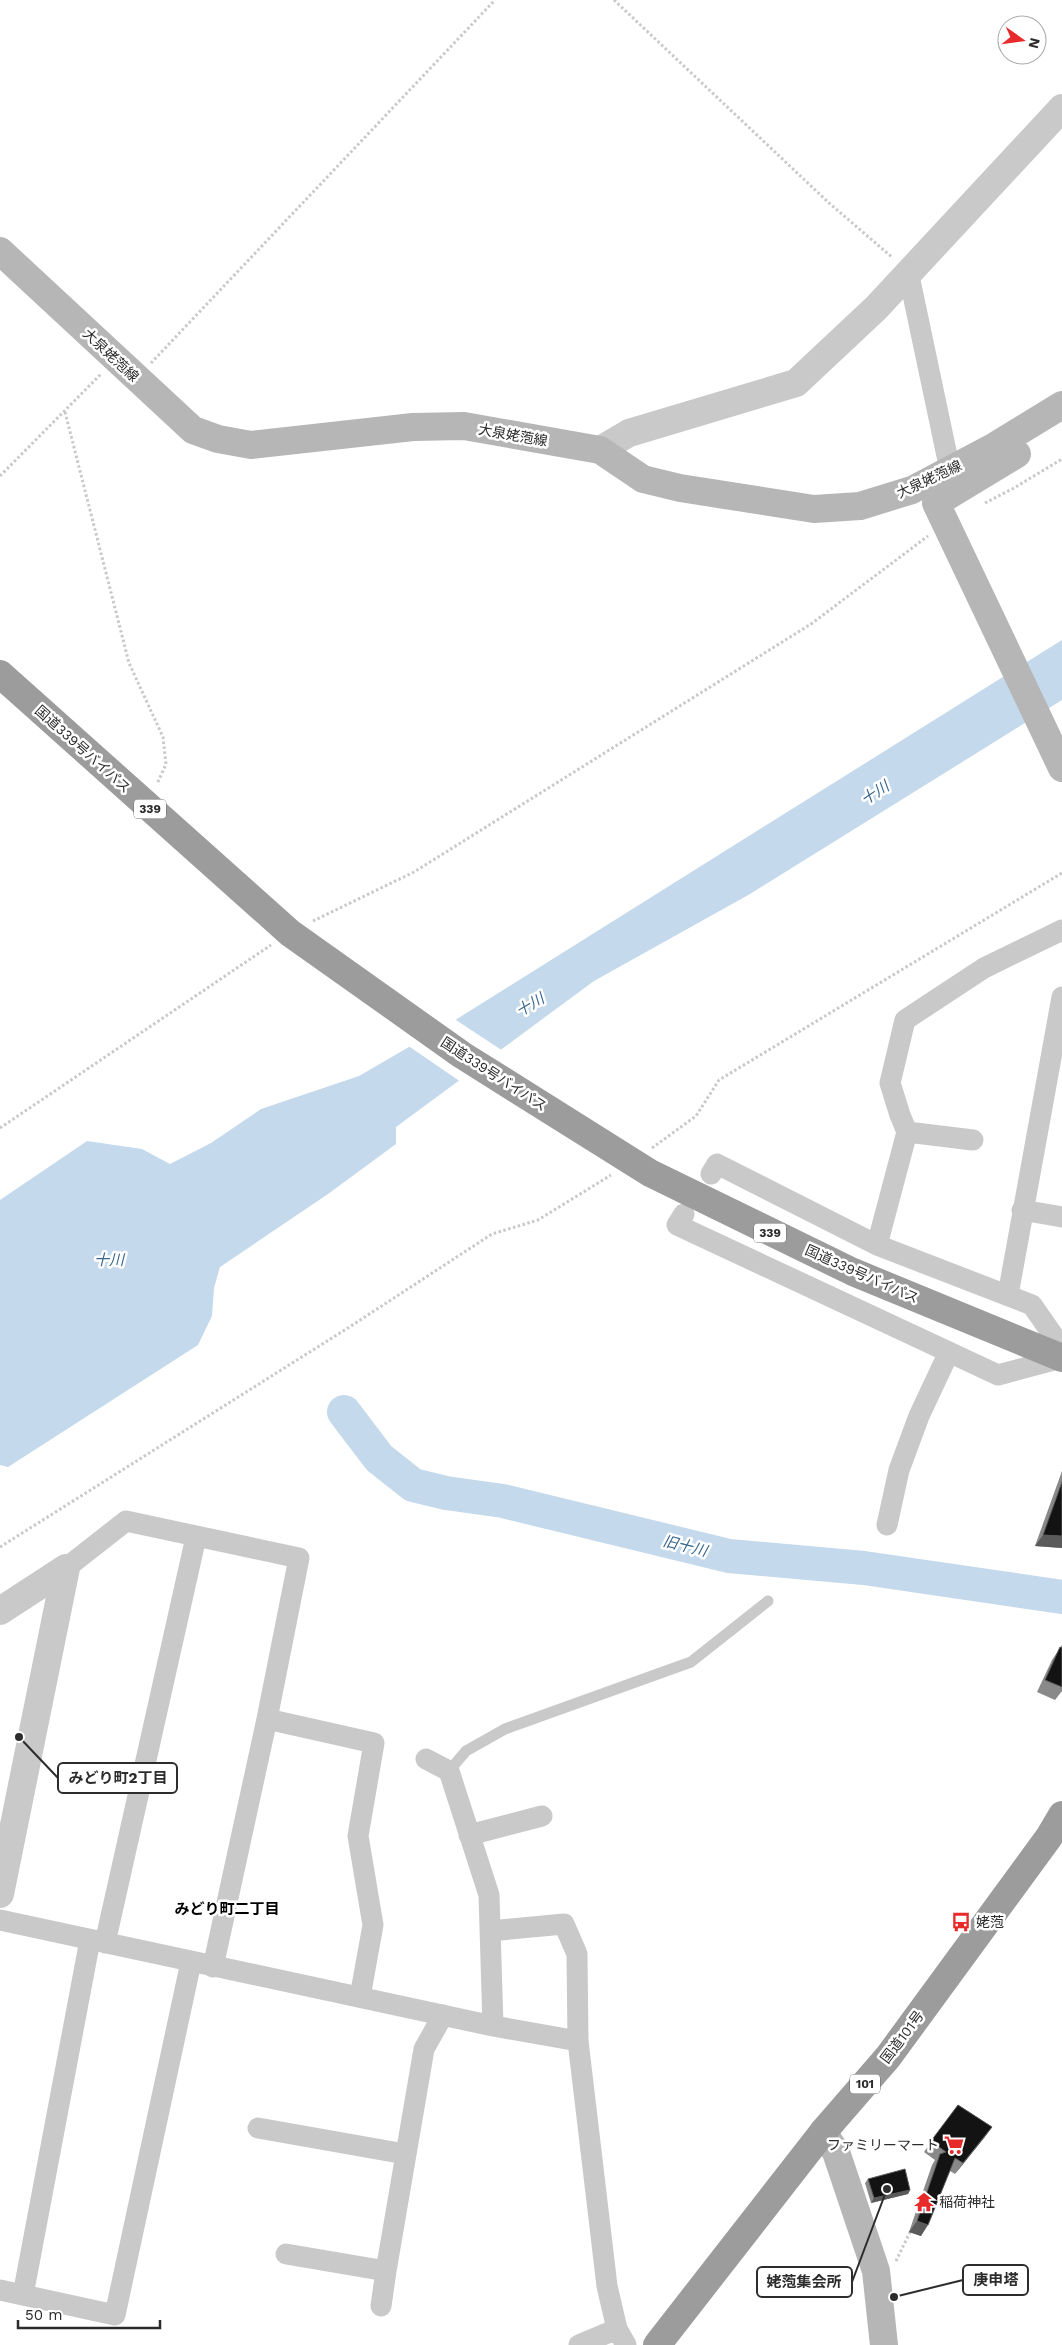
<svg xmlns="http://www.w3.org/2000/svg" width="1062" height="2345" font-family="'Work Sans','Noto Sans JP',sans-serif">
<rect width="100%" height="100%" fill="#fff"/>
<path fill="#c4d9eb" d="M 1062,640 L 1062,700 L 750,894 L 594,981 L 396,1127 L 396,1144 L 328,1194 L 220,1267 L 214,1288 L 212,1316 L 198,1345 L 8,1467 L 0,1465 L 0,1200 L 87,1141 L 142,1149 L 170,1164 L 211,1143 L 261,1109 L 359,1076 L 452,1022 Z"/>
<path fill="#fff" d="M 453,1018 L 503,1051 L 461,1082 L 407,1045 Z"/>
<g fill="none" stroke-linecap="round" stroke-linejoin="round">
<path stroke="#c4d9eb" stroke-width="34" d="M 344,1412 L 379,1458 L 413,1485 L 446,1493 L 503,1501 L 729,1556 L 864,1568 L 1062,1597"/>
<path stroke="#c9c9c9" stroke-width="3" stroke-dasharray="2.5 2.5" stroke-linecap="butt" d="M 614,0 L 829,203 L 893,258
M 151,363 L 495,0
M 65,412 L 129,663 L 163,737 L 166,764 L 157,784
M 0,476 L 101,374
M 985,503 L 1014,488 L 1062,459
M 313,921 L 414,872 L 811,624 L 928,536
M 0,1128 L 271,945
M 652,1148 L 696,1116 L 719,1080 L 1062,873
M 0,1547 L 351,1326 L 492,1234 L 538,1220 L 611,1175
M 896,2261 L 911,2230"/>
<path stroke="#c9c9c9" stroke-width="11" d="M 449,1771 L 466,1751 L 505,1729 L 691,1662 L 768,1601"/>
<path stroke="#c9c9c9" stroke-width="21" d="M 908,271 L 950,470
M 907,1132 L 973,1140
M 711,1174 L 717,1164 L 877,1245 L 1032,1305 L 1062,1348
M 1022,1210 L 1062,1217
M 684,1214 L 677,1225 L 998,1375 L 1062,1358
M 877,1245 L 907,1132 L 900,1115 L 890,1083 L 905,1020 L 984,968 L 1062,930
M 1008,1295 L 1062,997
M 887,1525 L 899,1470 L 919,1416 L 949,1352
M 66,1568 L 126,1521 L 299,1558 L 267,1719 L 213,1967
M 267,1719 L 374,1743 L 358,1836 L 373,1925 L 360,1997
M 426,1759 L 449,1771 L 489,1895 L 493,2026
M 469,1835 L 542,1816
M 0,1920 L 493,2026 L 578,2041 L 607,2286 L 617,2329 L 626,2345
M 490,1931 L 564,1924 L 577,1954 L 578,2041
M 105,1943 L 196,1537
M 258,2128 L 405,2154
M 286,2254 L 386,2271 L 424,2049 L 443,2015
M 0,2290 L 115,2315 L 191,1962
M 23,2295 L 90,1940
M 381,2306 L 386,2271
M 579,2345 L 617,2329"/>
<path stroke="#c9c9c9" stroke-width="28" d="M 600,450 L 629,433 L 796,383 L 876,308 L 1062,108
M 0,1611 L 66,1568
M 0,1894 L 66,1568"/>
<path stroke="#b6b6b6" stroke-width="28" d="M 0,251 L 193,430 L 218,439 L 251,445 L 413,427 L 464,426 L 600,450 L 643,479 L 680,488 L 814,509 L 860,506 L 912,490 L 995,446 L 1062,405
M 1017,454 L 936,503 L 1062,768
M 823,2132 L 836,2152 L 876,2271 L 884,2345"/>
<path stroke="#9c9c9c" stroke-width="28" d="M 0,674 L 290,933 L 462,1055 L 650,1173 L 853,1272 L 1062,1358
M 657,2345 L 823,2132 L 888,2057 L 1049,1837 L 1062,1815"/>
</g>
<path fill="#898989" d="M 1062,1471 L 1062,1548 L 1035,1546 Z
M 1062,1645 L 1062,1691 L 1055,1700 L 1037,1692 L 1052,1660 Z
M 958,2105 L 992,2127 L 984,2138 L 955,2174 L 950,2171 L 921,2236 L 909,2232 L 932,2165 L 935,2160 L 924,2152 Z
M 868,2179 L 910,2190 L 908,2194 L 871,2203 L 865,2183 Z"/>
<path fill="#5a5a5a" d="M 1043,1535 L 1062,1536 L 1062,1548 L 1035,1546 Z
M 992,2127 L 984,2138 L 955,2174 L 963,2163 Z
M 910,2190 L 908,2194 L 871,2203 L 874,2198 Z
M 917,2221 L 928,2225 L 921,2236 L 909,2232 Z"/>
<path fill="#131313" stroke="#5a5a5a" d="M 1062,1482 L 1062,1536 L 1043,1535 Z
M 1060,1647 L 1062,1648 L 1062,1687 L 1045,1680 Z
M 958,2105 L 992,2127 L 963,2163 L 955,2158 L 928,2225 L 917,2221 L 940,2154 L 946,2152 L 931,2141 Z
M 905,2169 L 910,2190 L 874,2198 L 868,2179 Z"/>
<defs>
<symbol id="bus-bare" viewBox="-9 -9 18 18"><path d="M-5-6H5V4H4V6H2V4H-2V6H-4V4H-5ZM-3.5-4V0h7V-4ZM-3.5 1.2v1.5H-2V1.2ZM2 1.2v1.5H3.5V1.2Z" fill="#e72b2a" stroke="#fff" stroke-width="2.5" paint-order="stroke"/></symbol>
<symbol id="supermarket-bare" viewBox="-9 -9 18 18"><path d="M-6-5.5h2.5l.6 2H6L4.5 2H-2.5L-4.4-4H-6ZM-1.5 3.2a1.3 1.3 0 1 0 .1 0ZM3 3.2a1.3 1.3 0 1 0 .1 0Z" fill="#e72b2a" stroke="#fff" stroke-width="2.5" paint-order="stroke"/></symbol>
<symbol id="temple-bare" viewBox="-9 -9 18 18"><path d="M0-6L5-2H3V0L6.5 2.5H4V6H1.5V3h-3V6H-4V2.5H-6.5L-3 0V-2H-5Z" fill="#e72b2a" stroke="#fff" stroke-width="2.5" paint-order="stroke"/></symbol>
</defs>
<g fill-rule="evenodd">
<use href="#bus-bare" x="947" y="1908" width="28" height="28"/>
<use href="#supermarket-bare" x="940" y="2131" width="28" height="28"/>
<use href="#temple-bare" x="910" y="2188" width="28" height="28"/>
</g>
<g text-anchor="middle" stroke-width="5" stroke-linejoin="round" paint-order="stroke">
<g fill="#fff" stroke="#6b6b6b" stroke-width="1">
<rect x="134" y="799.5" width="32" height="19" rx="4"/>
<rect x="754" y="1223.5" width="32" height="19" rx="4"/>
<rect x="850" y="2074.5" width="30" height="19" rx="4"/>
</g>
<g font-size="12" font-weight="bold" fill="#2c2c2c">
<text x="150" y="813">339</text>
<text x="770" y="1237">339</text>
<text x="865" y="2088">101</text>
</g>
<g font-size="14" fill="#2c2c2c" stroke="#fff">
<text transform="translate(111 355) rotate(43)" y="5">大泉姥萢線</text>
<text transform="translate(513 435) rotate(10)" y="5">大泉姥萢線</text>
<text transform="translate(929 479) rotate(-25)" y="5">大泉姥萢線</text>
<text transform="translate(83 749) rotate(42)" y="5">国道339号バイパス</text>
<text transform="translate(494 1074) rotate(33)" y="5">国道339号バイパス</text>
<text transform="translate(862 1274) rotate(24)" y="5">国道339号バイパス</text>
<text transform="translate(902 2037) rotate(-53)" y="5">国道101号</text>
</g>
<g font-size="14" fill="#2c2c2c" stroke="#fff" text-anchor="start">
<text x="976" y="1927">姥萢</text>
<text x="939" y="2150" text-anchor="end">ファミリーマート</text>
<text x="939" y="2207">稲荷神社</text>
</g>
<g font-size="15" font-style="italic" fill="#3a678e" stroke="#fff">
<text transform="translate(875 793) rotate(-34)" y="5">十川</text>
<text transform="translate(530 1005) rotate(-31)" y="5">十川</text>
<text x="109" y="1265">十川</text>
<text transform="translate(685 1546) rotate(14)" y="5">旧十川</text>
</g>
<g font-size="15" font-weight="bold" fill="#000" stroke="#fff">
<text x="227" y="1914">みどり町二丁目</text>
</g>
</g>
<path fill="none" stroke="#2c2c2c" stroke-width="2" d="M19 1737L58 1778M894 2297L963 2280M887 2189L852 2282"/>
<g fill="#2c2c2c" stroke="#fff" stroke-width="2">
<circle cx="19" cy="1737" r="5"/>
<circle cx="894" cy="2297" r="5"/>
<circle cx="887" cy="2189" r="5"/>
</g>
<g fill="#fff" stroke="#2c2c2c" stroke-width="2">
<rect x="58" y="1763" width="119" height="30" rx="5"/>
<rect x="963" y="2265" width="65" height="30" rx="5"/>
<rect x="757" y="2267" width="95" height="30" rx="5"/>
</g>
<g font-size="15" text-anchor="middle" font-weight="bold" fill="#2c2c2c">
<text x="118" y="1783">みどり町2丁目</text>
<text x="996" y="2285">庚申塔</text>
<text x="804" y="2287">姥萢集会所</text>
</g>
<g transform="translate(1022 40) rotate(104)"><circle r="24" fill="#ffffff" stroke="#ababab"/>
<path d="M0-4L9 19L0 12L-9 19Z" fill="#e72b2a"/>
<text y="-8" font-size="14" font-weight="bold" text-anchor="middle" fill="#2c2c2c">N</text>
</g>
<path d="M18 2320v8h142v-8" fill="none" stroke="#2c2c2c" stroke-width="2.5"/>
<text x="25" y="2320" font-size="15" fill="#2c2c2c" stroke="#ffffff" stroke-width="4" paint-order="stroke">50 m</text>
</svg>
